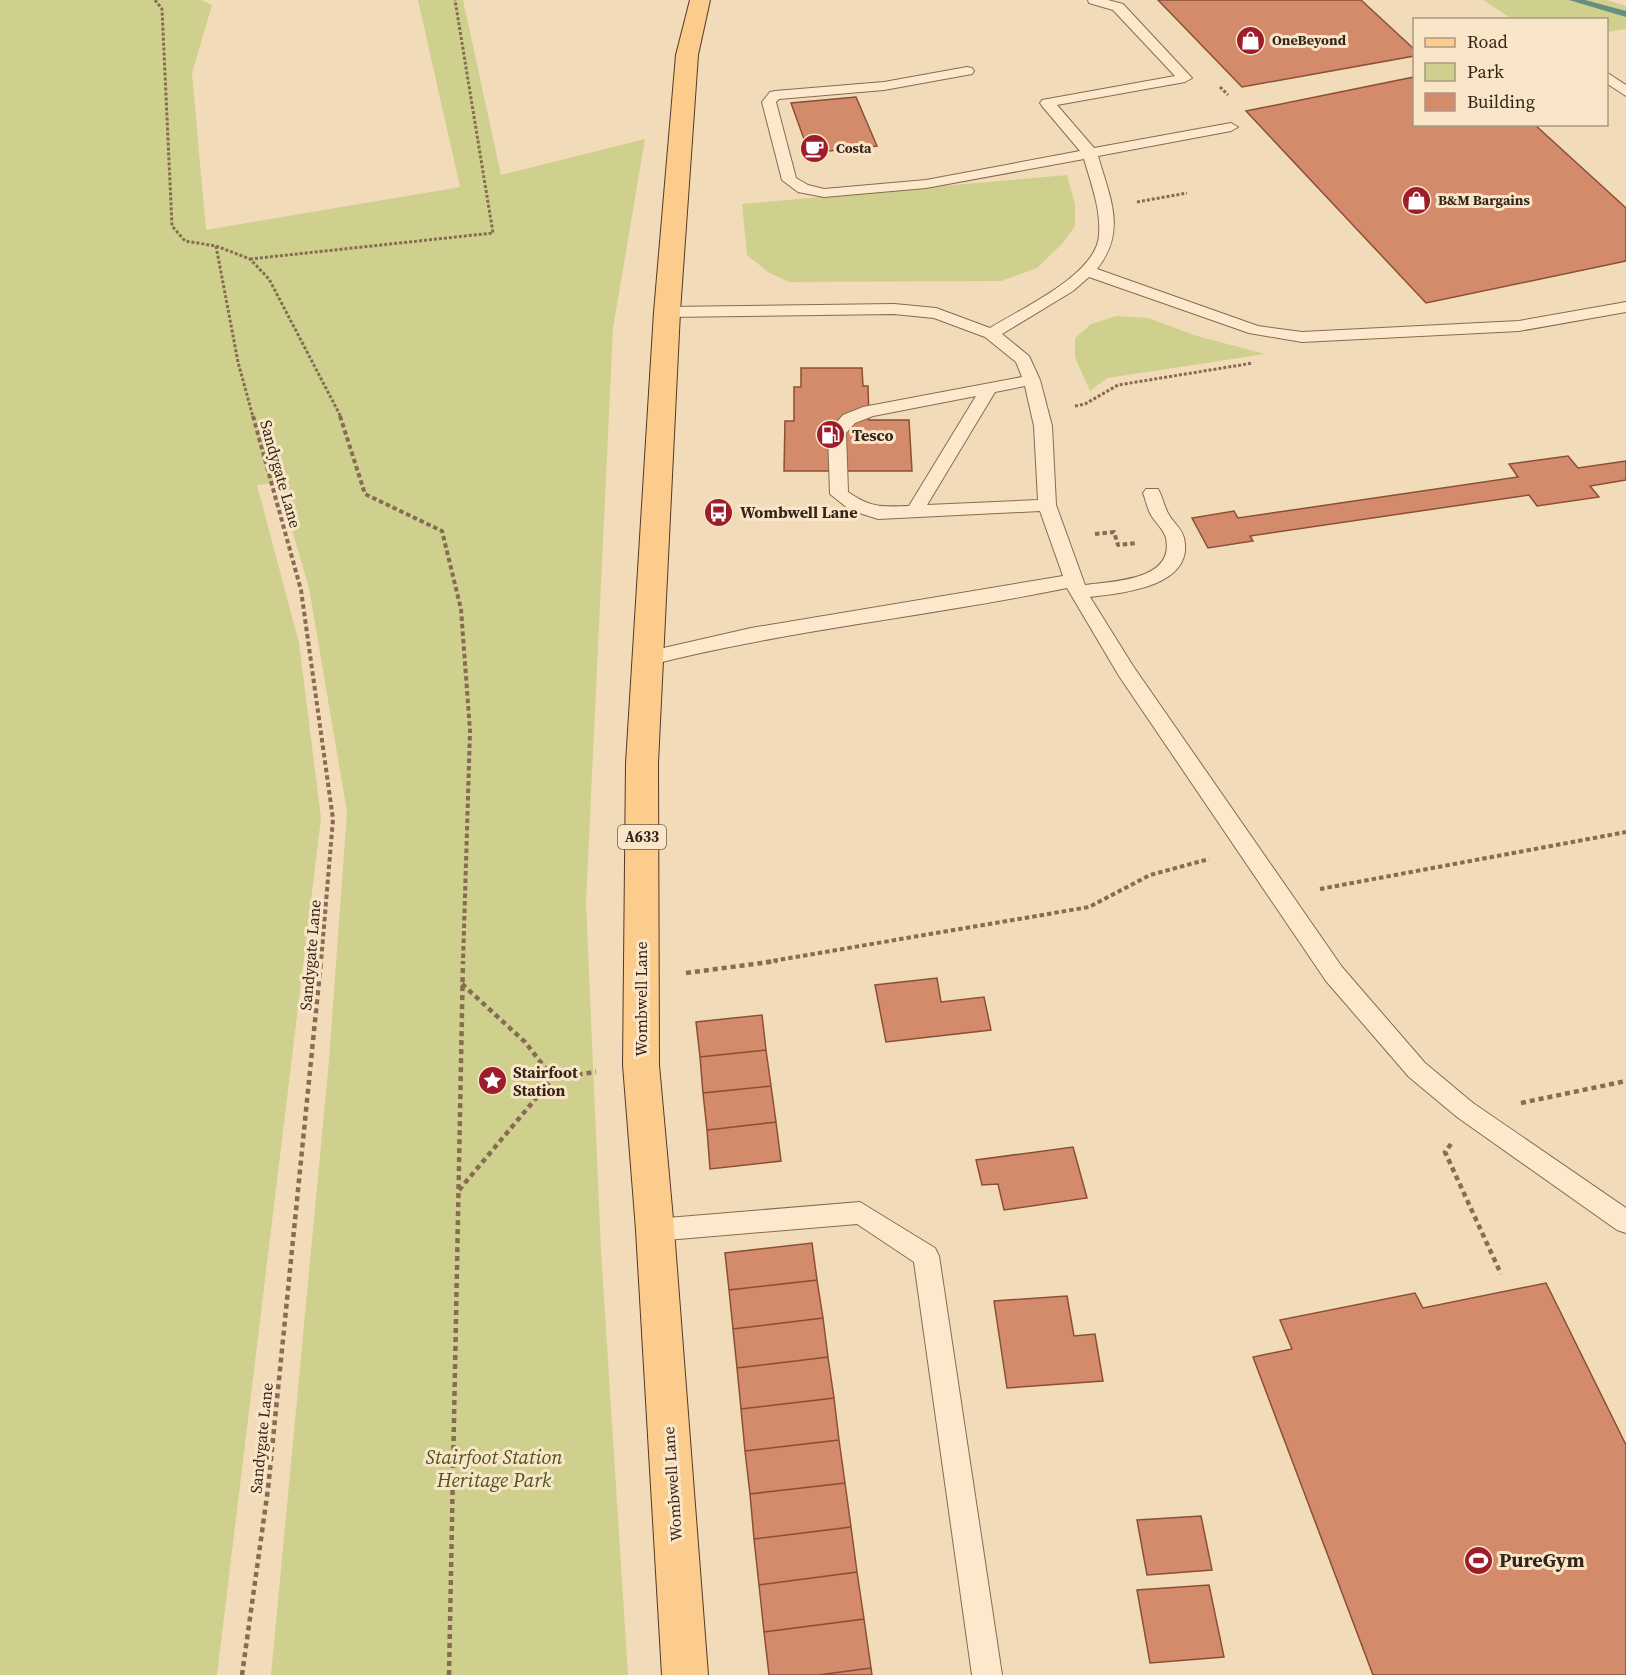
<svg xmlns="http://www.w3.org/2000/svg" width="1626" height="1675" font-family="'Source Serif 4',serif">
<rect width="100%" height="100%" fill="#f2dbb9"/>
<path fill="#cfd08d" d="M 0,0 L 201,0 L 212,5 L 192,73 L 206,230 L 460,187 L 418,0 L 463,0 L 501,175 L 645,139 L 613,328 L 586,903 L 601,1251 L 628,1675 L 271,1675 L 329,1060 L 347,812 L 309,588 L 278,483 L 257,485 L 299,643 L 321,818 L 217,1675 L 0,1675 Z
M 1483,0 L 1606,0 L 1626,6 L 1626,29 L 1607,32 L 1606,20 L 1512,19 Z
M 1067,175 L 1075,204 L 1075,226 L 1063,243 L 1037,268 L 1001,281 L 789,282 L 768,272 L 747,255 L 742,204 Z
M 1116,316 L 1148,318 L 1197,336 L 1265,354 L 1107,378 L 1090,391 L 1075,357 L 1075,338 L 1091,324 Z"/>
<g fill="none" stroke-linecap="round" stroke-linejoin="round">
<path fill="#658f80" fill-rule="evenodd" d="M 1569,0 L 1585,0 L 1626,11 L 1626,17 Z"/>
</g>
<path fill="#d48b6b" stroke="#8b4f36" stroke-width="1.5" d="M 1158,0 L 1361,0 L 1414,49 L 1414,56 L 1242,87 Z
M 1414,77 L 1414,124 L 1534,124 L 1626,208 L 1626,261 L 1426,303 L 1246,111 Z
M 856,97 L 877,146 L 809,153 L 791,103 Z
M 801,368 L 862,368 L 863,386 L 868,386 L 869,420 L 909,420 L 912,471 L 784,471 L 785,421 L 794,421 L 794,387 L 801,387 Z
M 1568,456 L 1578,468 L 1626,461 L 1626,480 L 1590,486 L 1599,497 L 1537,506 L 1529,495 L 1250,536 L 1253,541 L 1208,548 L 1192,518 L 1234,511 L 1238,518 L 1518,477 L 1509,464 Z
M 937,978 L 941,1002 L 984,997 L 991,1030 L 886,1042 L 875,985 Z
M 762,1015 L 766,1050 L 700,1057 L 696,1022 Z
M 766,1050 L 771,1086 L 703,1093 L 700,1057 Z
M 771,1086 L 776,1122 L 707,1130 L 703,1093 Z
M 776,1122 L 781,1161 L 710,1169 L 707,1130 Z
M 1073,1147 L 1087,1198 L 1004,1210 L 998,1184 L 982,1185 L 976,1160 Z
M 812,1243 L 817,1280 L 729,1290 L 725,1253 Z
M 817,1280 L 823,1318 L 733,1329 L 729,1290 Z
M 1546,1283 L 1626,1445 L 1626,1675 L 1373,1675 L 1253,1357 L 1292,1349 L 1280,1320 L 1415,1293 L 1423,1308 Z
M 1067,1296 L 1074,1336 L 1095,1334 L 1103,1381 L 1007,1388 L 994,1301 Z
M 823,1318 L 828,1357 L 737,1368 L 733,1329 Z
M 828,1357 L 834,1398 L 741,1409 L 737,1368 Z
M 834,1398 L 839,1440 L 745,1451 L 741,1409 Z
M 839,1440 L 845,1483 L 750,1494 L 745,1451 Z
M 845,1483 L 851,1527 L 754,1539 L 750,1494 Z
M 1201,1516 L 1212,1570 L 1147,1575 L 1137,1520 Z
M 851,1527 L 857,1572 L 759,1585 L 754,1539 Z
M 857,1572 L 864,1619 L 764,1632 L 759,1585 Z
M 1209,1585 L 1224,1657 L 1150,1663 L 1137,1590 Z
M 864,1619 L 871,1668 L 818,1675 L 769,1675 L 764,1632 Z
M 871,1668 L 872,1675 L 818,1675 Z"/>
<g fill="none" stroke-linecap="round" stroke-linejoin="round">
<defs>
<path id="lane" d="M 1088,0 L 1108,0 L 1123,4 L 1192,78 L 1185,82 L 1057,105 L 1094,148 L 1231,123 L 1238,127 L 1231,131 L 1098,156 C 1110,198 1127,231 1097,269 L 1258,326 L 1302,332 L 1519,321 L 1626,302 L 1626,312 L 1519,331 L 1302,342 L 1249,333 L 1089,277 L 1073,291 L 1002,334 L 1029,356 L 1040,380 L 1052,426 L 1056,505 L 1085,585 C 1112,581 1175,581 1166,538 C 1164,530 1155,522 1151,515 C 1147,508 1146,500 1143,493 L 1146,489 L 1158,489 C 1163,497 1164,507 1169,515 C 1173,522 1182,529 1184,538 C 1195,587 1122,593 1090,597 L 1133,666 L 1342,967 L 1425,1063 L 1473,1103 L 1626,1208 L 1626,1233 L 1617,1230 L 1457,1117 L 1409,1077 L 1326,981 L 1119,676 L 1067,588 C 927,617 785,630 646,666 L 639,664 L 636,659 L 639,654 L 646,652 L 751,628 L 1063,576 L 1040,511 L 878,519 L 850,510 L 830,494 L 828,432 L 843,415 L 863,407 L 1022,377 L 1016,362 L 985,337 L 934,318 L 894,314 L 667,317 L 659,312 L 667,307 L 894,304 L 936,308 L 990,328 C 1020,309 1097,275 1099,235 C 1101,209 1091,183 1084,159 L 926,188 L 824,197 L 798,192 L 782,180 L 762,102 L 770,92 L 775,91 L 884,82 L 967,67 L 972,68 L 974,71 L 972,74 L 884,90 L 779,99 L 776,102 L 796,178 L 808,185 L 824,189 L 926,180 L 1080,151 L 1042,106 L 1040,103 L 1042,100 L 1175,76 L 1113,10 L 1089,3 ZM 1025,386 L 1034,426 L 1038,500 L 927,505 L 995,392 ZM 976,396 L 909,506 C 882,507 871,508 848,492 L 846,433 L 855,423 L 873,416 Z
M 1606,72 L 1626,85 L 1626,96 L 1606,83 Z
M 860,1202 L 935,1248 L 939,1256 L 1002,1675 L 972,1675 L 914,1262 L 857,1224 L 655,1241 L 646,1238 L 643,1230 L 646,1222 L 655,1219 Z"/>
<path id="primary" d="M 690,0 L 710,0 L 698,55 L 680,312 L 658,763 L 659,1065 L 674,1230 L 708,1675 L 662,1675 L 636,1230 L 623,1065 L 626,763 L 654,312 L 676,55 Z"/>
</defs>
<use href="#lane" stroke="#896a52" stroke-width="2"/>
<use href="#primary" stroke="#563828" stroke-width="2"/>
<path stroke="#896a52" stroke-width="3" stroke-dasharray="3 2" stroke-linecap="butt" d="M 155,0 L 162,9 L 172,226 L 185,241 L 216,246 L 250,259 L 269,279 L 341,417
M 1220,87 L 1228,95
M 1137,202 L 1187,193
M 216,246 L 238,362 L 253,417
M 250,259 L 493,233 L 455,0
M 1075,406 L 1085,404 L 1118,385 L 1253,363"/>
<path stroke="#896a52" stroke-width="4" stroke-dasharray="4.5 3" stroke-linecap="butt" d="M 253,416 L 301,590 L 333,819 L 321,962
M 340,416 L 365,494 L 442,531 L 461,609 L 470,731 L 463,962
M 1095,534 L 1114,532 L 1118,545 L 1137,543
M 1320,889 L 1626,832
M 766,962 L 1089,907 L 1150,875 L 1209,859"/>
<path stroke="#896a52" stroke-width="4.5" stroke-dasharray="5 4" stroke-linecap="butt" d="M 686,973 L 777,961
M 462,984 L 525,1042 L 553,1078
M 1521,1103 L 1626,1081
M 1451,1144 L 1445,1152 L 1501,1274
M 459,1190 L 553,1078 L 596,1072
M 242,1675 L 268,1489 L 321,961
M 449,1675 L 463,961"/>
<use href="#lane" fill="#fce9cc" fill-rule="evenodd"/>
<use href="#primary" fill="#fbcc8b" fill-rule="evenodd"/>
</g>
<defs>
<symbol id="shop-disc" viewBox="-11 -11 22 22"><circle r="9.5" fill="#9e1d2b" stroke="#f9e6c9"/><path d="M-5-2.5h2.3a2.7 3.5 0 0 1 5.4 0H5L5.5 6h-11ZM-1.5-2.5h3a1.5 2.3 0 0 0-3 0Z" fill="#fff"/></symbol>
<symbol id="cafe-disc" viewBox="-11 -11 22 22"><circle r="9.5" fill="#9e1d2b" stroke="#f9e6c9"/><path d="M-5.5-4.5H6V0H3Q3 3.5 0 3.5H-2.5Q-5.5 3.5-5.5 0ZM3-3.2v2h1.7v-2ZM-6 4.5H4V6H-6Z" fill="#fff"/></symbol>
<symbol id="fuel-disc" viewBox="-11 -11 22 22"><circle r="9.5" fill="#9e1d2b" stroke="#f9e6c9"/><path d="M-5.5-6h7V0h2V4h1.3V-2.5L3-4.5l.8-.8L6-3V5H2.5V1h-1V6h-7ZM-4.2-4.7v3.2H.2V-4.7Z" fill="#fff"/></symbol>
<symbol id="bus-disc" viewBox="-11 -11 22 22"><circle r="9.5" fill="#9e1d2b" stroke="#f9e6c9"/><path d="M-5-6H5V4H4V6H2V4H-2V6H-4V4H-5ZM-3.5-4V0h7V-4ZM-3.5 1.2v1.5H-2V1.2ZM2 1.2v1.5H3.5V1.2Z" fill="#fff"/></symbol>
<symbol id="sight-disc" viewBox="-11 -11 22 22"><circle r="9.5" fill="#9e1d2b" stroke="#f9e6c9"/><path d="M0-6L1.8-2.2L6-1.7L2.9 1.2L3.7 5.4L0 3.3L-3.7 5.4L-2.9 1.2L-6-1.7L-1.8-2.2Z" fill="#fff"/></symbol>
<symbol id="stadium-disc" viewBox="-11 -11 22 22"><circle r="9.5" fill="#9e1d2b" stroke="#f9e6c9"/><path d="M0-5a6.5 5 0 1 0 0 10a6.5 5 0 1 0 0-10ZM-3.5-1.8h7v3.6h-7Z" fill="#fff"/></symbol>
</defs>
<g fill-rule="evenodd">
<use href="#shop-disc" x="1234" y="24" width="33" height="33"/>
<use href="#cafe-disc" x="798" y="132" width="33" height="33"/>
<use href="#shop-disc" x="1400" y="184" width="33" height="33"/>
<use href="#fuel-disc" x="814" y="418" width="33" height="33"/>
<use href="#bus-disc" x="702" y="496" width="33" height="33"/>
<use href="#sight-disc" x="476" y="1064" width="33" height="33"/>
<use href="#stadium-disc" x="1462" y="1544" width="33" height="33"/>
</g>
<g text-anchor="middle" stroke-width="6" stroke-linejoin="round" paint-order="stroke">
<g font-size="14" font-weight="bold" fill="#372419" stroke="#f9e6c9" text-anchor="start">
<text x="1272" y="45">OneBeyond</text>
<text x="836" y="153">Costa</text>
<text x="1438" y="205">B&amp;M Bargains</text>
</g>
<rect fill="#f9e6c9" stroke="#715e4e" stroke-width="1.5" x="618" y="825" width="48" height="24" rx="4.5"/>
<g font-size="15" font-weight="bold" fill="#372419">
<text x="642" y="842">A633</text>
</g>
<g font-size="16" font-weight="bold" fill="#372419" stroke="#f9e6c9" text-anchor="start">
<text x="852" y="441">Tesco</text>
<text x="740" y="518">Wombwell Lane</text>
<text x="513" y="1078">Stairfoot<tspan x="513" dy="18">Station</tspan></text>
</g>
<g font-size="16" fill="#372419" stroke="#f9e6c9">
<text transform="translate(281 474) rotate(74)" y="6">Sandygate Lane</text>
<text transform="translate(310 955) rotate(-85)" y="6">Sandygate Lane</text>
<text transform="translate(641 999) rotate(-90)" y="6">Wombwell Lane</text>
<text transform="translate(261 1438) rotate(-84)" y="6">Sandygate Lane</text>
<text transform="translate(672 1484) rotate(-94)" y="6">Wombwell Lane</text>
</g>
<g font-size="20" font-style="italic" fill="#4d551e" stroke="#f9e6c9">
<text x="494" y="1464">Stairfoot Station<tspan x="494" dy="23">Heritage Park</tspan></text>
</g>
<g font-size="20" font-weight="bold" fill="#372419" stroke="#f9e6c9" text-anchor="start">
<text x="1499" y="1567">PureGym</text>
</g>
</g>
<rect x="1413" y="18" width="195" height="108" fill="#f9e6c9" stroke="#ab9883" stroke-width="1.5"/>
<rect x="1425" y="38" width="30" height="9" fill="#fbcc8b" stroke="#ab9883" stroke-width="1.5"/>
<text x="1467" y="48" font-size="18" fill="#372419">Road</text>
<rect x="1425" y="63" width="30" height="18" fill="#cfd08d" stroke="#ab9883" stroke-width="1.5"/>
<text x="1467" y="78" font-size="18" fill="#372419">Park</text>
<rect x="1425" y="93" width="30" height="18" fill="#d48b6b" stroke="#ab9883" stroke-width="1.5"/>
<text x="1467" y="108" font-size="18" fill="#372419">Building</text>
</svg>
